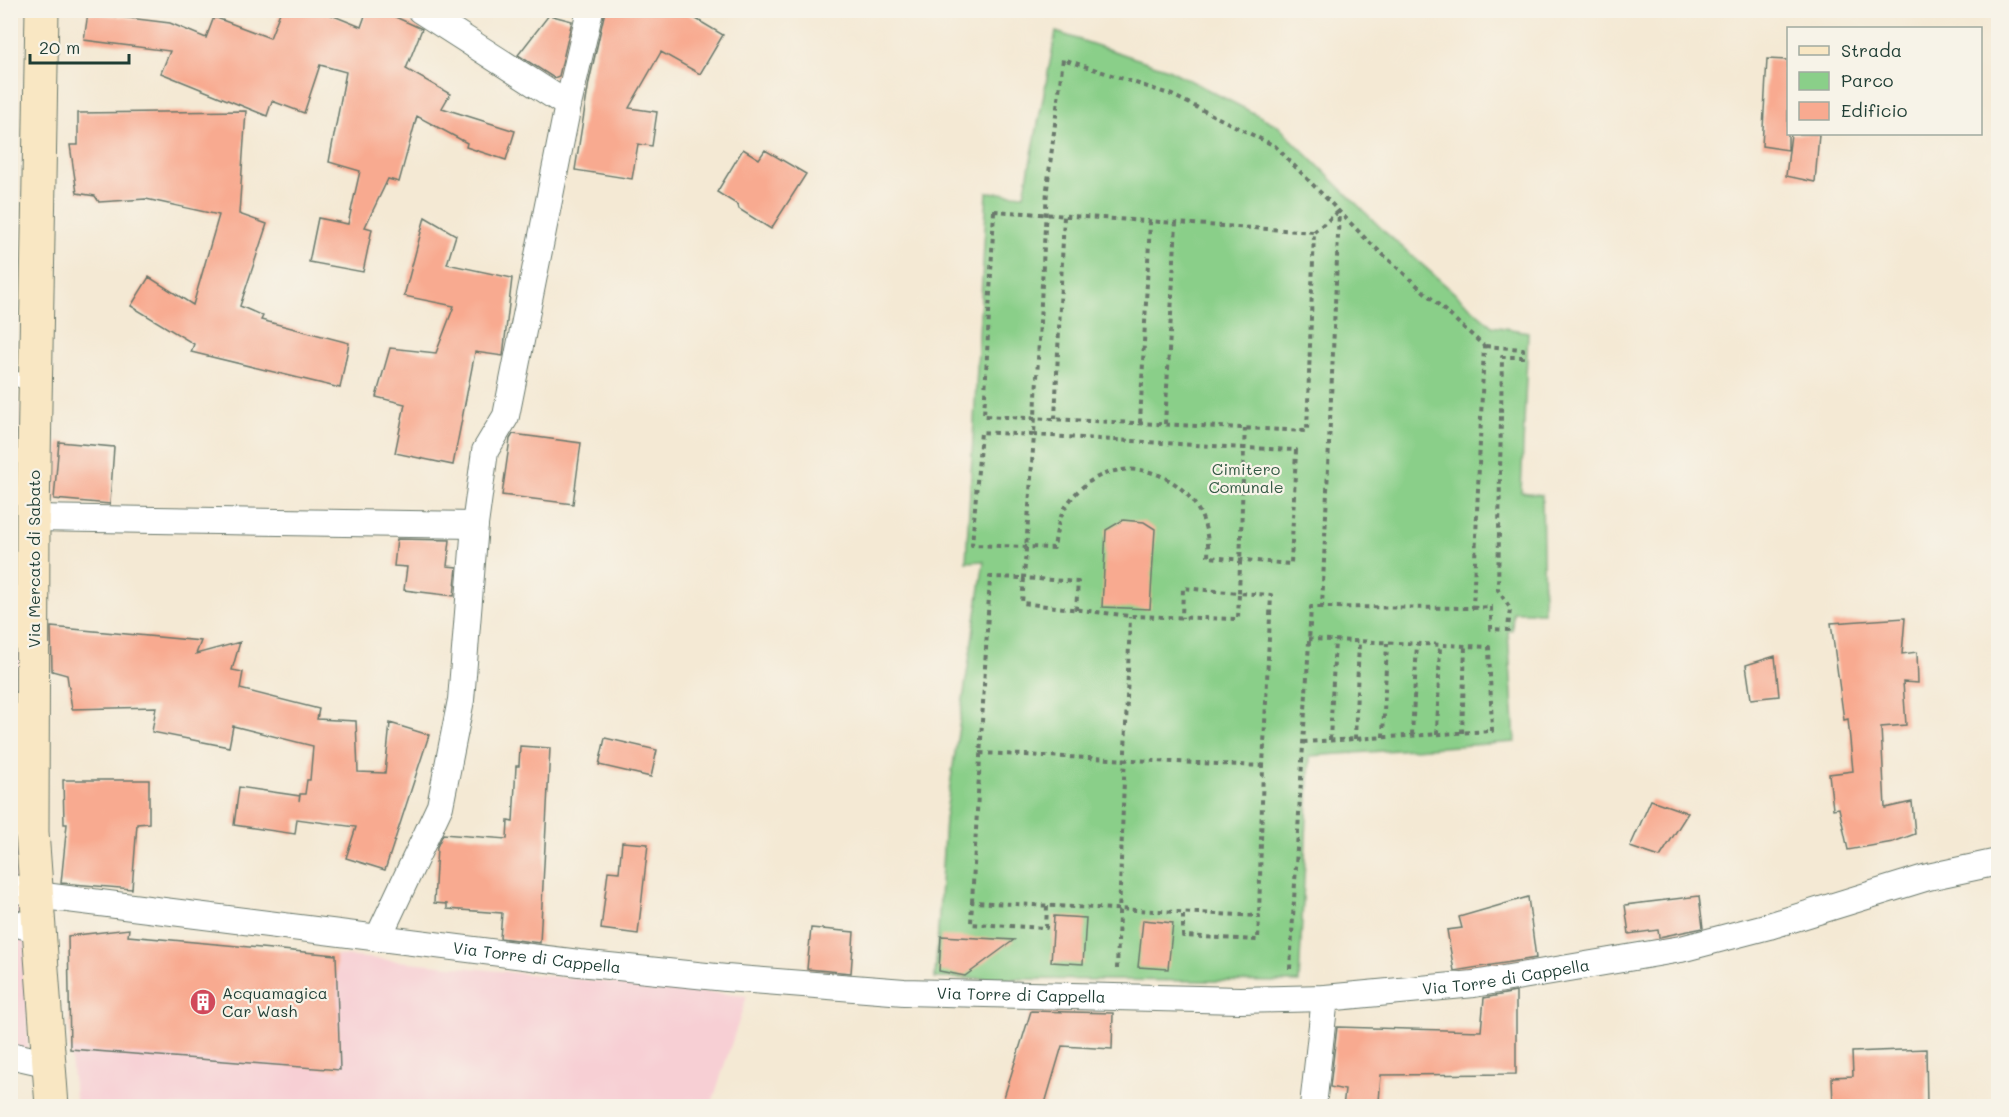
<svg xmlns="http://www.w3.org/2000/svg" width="2009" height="1117" font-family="Mali,sans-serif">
<rect width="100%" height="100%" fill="#f7f3e8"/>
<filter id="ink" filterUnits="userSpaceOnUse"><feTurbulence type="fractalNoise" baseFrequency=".0167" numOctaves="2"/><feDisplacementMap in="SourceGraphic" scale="12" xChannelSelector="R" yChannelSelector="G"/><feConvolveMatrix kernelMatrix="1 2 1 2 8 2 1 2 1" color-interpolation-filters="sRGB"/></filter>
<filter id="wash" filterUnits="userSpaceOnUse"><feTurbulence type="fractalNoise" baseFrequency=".008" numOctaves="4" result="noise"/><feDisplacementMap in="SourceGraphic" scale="24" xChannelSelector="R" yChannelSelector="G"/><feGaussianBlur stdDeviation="1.35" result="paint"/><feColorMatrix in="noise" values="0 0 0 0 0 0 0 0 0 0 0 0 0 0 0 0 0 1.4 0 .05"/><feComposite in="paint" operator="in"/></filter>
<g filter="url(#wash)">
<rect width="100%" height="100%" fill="#f4e9d4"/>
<path fill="#f7cfd4" d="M 10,393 L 18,395 L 28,1054 L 10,1049 Z
M 97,933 L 420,963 L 747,996 L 711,1106 L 76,1106 L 70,1049 L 68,936 Z"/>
<path fill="#8acf89" stroke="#54865e" stroke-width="1.5" d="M 1056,32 L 1168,69 L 1277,125 L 1385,232 L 1492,326 L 1528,332 L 1521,492 L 1542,495 L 1544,612 L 1513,612 L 1512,630 L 1508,631 L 1515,742 L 1310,756 L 1299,982 L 935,978 L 945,819 L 984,561 L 966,562 L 987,192 L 1024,195 Z"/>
<g id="blocks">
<path fill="#f8aa90" d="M 281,10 L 319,10 L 361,27 L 367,10 L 380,10 L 422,29 L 406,69 L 450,94 L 442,108 L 515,131 L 506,160 L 466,147 L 467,143 L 417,116 L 399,182 L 388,179 L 365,227 L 372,229 L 363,272 L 309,262 L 318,218 L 348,224 L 360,171 L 329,162 L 346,72 L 320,65 L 304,113 L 272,101 L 267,116 L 161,73 L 170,51 L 84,40 L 88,13 L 170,23 L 206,38 L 214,17 L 270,38 Z
M 681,10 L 723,35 L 700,74 L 661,52 L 629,108 L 657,112 L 652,146 L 638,144 L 632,179 L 575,170 L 589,82 L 605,11 Z
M 549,15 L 572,21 L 559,76 L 554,78 L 518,55 Z
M 1767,59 L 1788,60 L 1788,150 L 1762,146 Z
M 246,111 L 239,214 L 267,224 L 240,306 L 263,316 L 261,320 L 349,343 L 340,388 L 191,352 L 194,344 L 131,306 L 149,277 L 193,305 L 219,215 L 146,199 L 99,202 L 95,196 L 77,193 L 70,145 L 78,145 L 78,113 Z
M 1791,134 L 1819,134 L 1815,182 L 1786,176 Z
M 743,149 L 759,159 L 765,150 L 806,174 L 771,229 L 739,209 L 738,205 L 717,192 Z
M 425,217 L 456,235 L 447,264 L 512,278 L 503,356 L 475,352 L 453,465 L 395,453 L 405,404 L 376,397 L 390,348 L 436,353 L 454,306 L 404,296 Z
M 513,434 L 581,443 L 573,504 L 502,495 L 510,439 Z
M 59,442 L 114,447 L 110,504 L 54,499 Z
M 1123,520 L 1144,522 L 1155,529 L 1150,609 L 1102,607 L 1106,530 Z
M 397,539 L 450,540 L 447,566 L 457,567 L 454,596 L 404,590 L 407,567 L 394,566 Z
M 1905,618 L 1902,654 L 1917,652 L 1918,683 L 1903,682 L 1906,725 L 1881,727 L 1885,808 L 1912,802 L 1915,834 L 1893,842 L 1848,850 L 1839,808 L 1833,809 L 1829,774 L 1853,771 L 1848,719 L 1844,720 L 1831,623 Z
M 51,627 L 201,641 L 196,654 L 240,642 L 232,670 L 243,672 L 240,689 L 319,709 L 317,719 L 356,721 L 358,772 L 385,773 L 390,723 L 429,735 L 385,870 L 346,858 L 356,827 L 297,819 L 295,834 L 234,825 L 239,787 L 300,796 L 299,801 L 300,794 L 305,794 L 307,780 L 310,780 L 313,746 L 233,726 L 229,747 L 152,732 L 156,707 L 72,709 L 67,675 L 52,671 Z
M 1775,656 L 1779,696 L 1751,699 L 1746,665 Z
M 605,738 L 657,750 L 651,777 L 599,765 Z
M 520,746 L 550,748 L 540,943 L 500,938 L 502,913 L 447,909 L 447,904 L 434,903 L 437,847 L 443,834 L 507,839 L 508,821 L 513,822 L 516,766 L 519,766 Z
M 63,780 L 149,780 L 149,823 L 137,824 L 132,889 L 61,883 L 67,824 L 64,824 Z
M 1651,800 L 1688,813 L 1660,857 L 1630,847 Z
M 622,842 L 648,844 L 638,934 L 601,929 L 608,871 L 619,872 Z
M 1699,896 L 1703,928 L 1659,937 L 1658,930 L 1629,934 L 1625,905 Z
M 1528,897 L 1536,958 L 1454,971 L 1447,930 L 1462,928 L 1459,917 Z
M 1054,916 L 1086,918 L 1083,964 L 1051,962 Z
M 1143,920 L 1173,923 L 1168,969 L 1138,967 Z
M 811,928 L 854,932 L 851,973 L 807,969 Z
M 129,929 L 128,936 L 336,955 L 340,1070 L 70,1049 L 68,936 Z
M 941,936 L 1014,940 L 965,976 L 939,971 Z
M 1516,992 L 1516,1074 L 1381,1075 L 1379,1102 L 1356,1107 L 1343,1107 L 1345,1090 L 1330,1087 L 1337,1027 L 1481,1031 L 1484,998 Z
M 1031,1011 L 1113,1013 L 1112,1049 L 1062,1046 L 1044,1107 L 1001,1107 Z
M 1926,1049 L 1927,1107 L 1833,1107 L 1832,1077 L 1853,1076 L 1852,1052 Z"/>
</g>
</g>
<g filter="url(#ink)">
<use href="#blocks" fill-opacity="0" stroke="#6a796c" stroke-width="1.5"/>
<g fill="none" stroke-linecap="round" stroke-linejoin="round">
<defs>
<path id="lane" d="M 10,377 L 35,385
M 10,830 L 32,832"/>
<g id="street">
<path d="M 420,10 L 568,105"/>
<path d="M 33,518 L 475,525"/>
<path id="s1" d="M 10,887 L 36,895 L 579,963 L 726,978 L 904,992 L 1240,1000 L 1325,998 L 1474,984 L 1681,949 L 1769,926 L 1928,877 L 1998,862"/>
<path d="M 10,922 L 39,930"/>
<path d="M 378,938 L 440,806 L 461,700 L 475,525 L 485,451 L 506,416 L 568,105 L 590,10"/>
<path d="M 10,1055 L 50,1064"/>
<path d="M 1313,1106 L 1325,998"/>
</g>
<path id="secondary" d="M 42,10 L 33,518 L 32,832 L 52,1106"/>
</defs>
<use href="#lane" stroke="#6a796c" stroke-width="16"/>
<use href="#street" stroke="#6a796c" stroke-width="28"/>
<use href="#secondary" stroke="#6a796c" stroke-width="35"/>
<path stroke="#6a796c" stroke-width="4" stroke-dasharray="4.5 4.5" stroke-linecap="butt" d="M 994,211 L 1314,232 L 1307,431 L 984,416 Z
M 1314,232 L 1338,212
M 1055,419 L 1064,216
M 1140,423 L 1150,222
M 1165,424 L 1176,223
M 1245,428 L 1244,448 L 1296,450 L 1291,564 L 1208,557 C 1214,472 1108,436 1065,508 C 1058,520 1056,534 1054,548 L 972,545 L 981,432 L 1034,435 L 1047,189 L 1063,59 L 1172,95 L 1275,146 L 1368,241 L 1484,346 L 1473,608 L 1322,607 L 1339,212
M 1473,608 L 1491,607 L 1491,629 L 1508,630 L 1510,608 L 1498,590 L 1502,357 L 1523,357 L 1523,349 L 1484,346
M 1076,610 L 1078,582 L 1024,578 L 1034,435 L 1244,448 L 1239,593 L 1183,588 L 1182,618
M 1462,733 L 1465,646
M 1437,734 L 1440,645
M 1412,735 L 1417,644
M 1383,737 L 1387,643
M 1355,739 L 1359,642
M 1330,740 L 1335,640
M 1303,742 L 1492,731 L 1489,647 L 1309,639
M 980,753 L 1263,766
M 972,902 L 990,577 L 1024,578 L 1022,603 L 1130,616 L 1238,619 L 1239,593 L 1271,595 L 1263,766 L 1259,916
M 1047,906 L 1046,928 L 971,924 L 972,902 L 1259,916 L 1258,940 L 1183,936 L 1183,913
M 1117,969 L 1130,617
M 1290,969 L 1311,607 L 1322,607"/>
<use href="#lane" stroke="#fff" stroke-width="14"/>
<use href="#street" stroke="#fff" stroke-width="26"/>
<use href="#secondary" stroke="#f9e7c3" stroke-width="33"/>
</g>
</g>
<defs>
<symbol id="building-disc" viewBox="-11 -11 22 22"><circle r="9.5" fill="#d1495b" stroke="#f7f3e8"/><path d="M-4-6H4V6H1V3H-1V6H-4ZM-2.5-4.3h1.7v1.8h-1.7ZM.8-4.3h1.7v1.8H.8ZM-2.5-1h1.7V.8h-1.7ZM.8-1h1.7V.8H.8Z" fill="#fff"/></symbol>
</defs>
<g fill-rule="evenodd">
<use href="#building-disc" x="188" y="987" width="30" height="30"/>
</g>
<g text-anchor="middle" stroke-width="4.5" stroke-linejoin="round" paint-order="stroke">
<g font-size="16" fill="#345a45" stroke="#f7f3e8">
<text x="1246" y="475">Cimitero<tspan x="1246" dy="18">Comunale</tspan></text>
</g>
<g font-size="16" fill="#1f3d34" stroke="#f7f3e8">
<text transform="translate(34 559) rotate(-90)" y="6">Via Mercato di Sabato</text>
<text dy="6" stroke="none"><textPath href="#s1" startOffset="532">Via Torre di Cappella</textPath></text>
<text dy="6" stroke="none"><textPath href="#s1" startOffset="1504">Via Torre di Cappella</textPath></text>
<text dy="6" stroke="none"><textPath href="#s1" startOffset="1018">Via Torre di Cappella</textPath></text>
</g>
<g font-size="16" fill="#1f3d34" stroke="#f7f3e8" text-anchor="start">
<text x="222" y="999">Acquamagica<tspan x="222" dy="18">Car Wash</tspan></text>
</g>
</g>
<rect width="2009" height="1117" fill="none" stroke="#f7f3e8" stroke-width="36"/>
<rect x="1787" y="27" width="195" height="108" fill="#f7f3e8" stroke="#a1aaa0" stroke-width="1.5"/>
<rect x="1799" y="46" width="30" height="9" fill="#f9e7c3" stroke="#a1aaa0" stroke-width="1.5"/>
<text x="1841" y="57" font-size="18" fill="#1f3d34">Strada</text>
<rect x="1799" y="72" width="30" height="18" fill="#8acf89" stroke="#a1aaa0" stroke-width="1.5"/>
<text x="1841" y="87" font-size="18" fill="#1f3d34">Parco</text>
<rect x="1799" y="102" width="30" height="18" fill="#f8aa90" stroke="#a1aaa0" stroke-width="1.5"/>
<text x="1841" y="117" font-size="18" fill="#1f3d34">Edificio</text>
<path d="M30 54v9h99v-9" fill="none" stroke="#1f3d34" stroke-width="3"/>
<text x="39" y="54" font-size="18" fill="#1f3d34" stroke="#f7f3e8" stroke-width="4.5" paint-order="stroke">20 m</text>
</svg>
